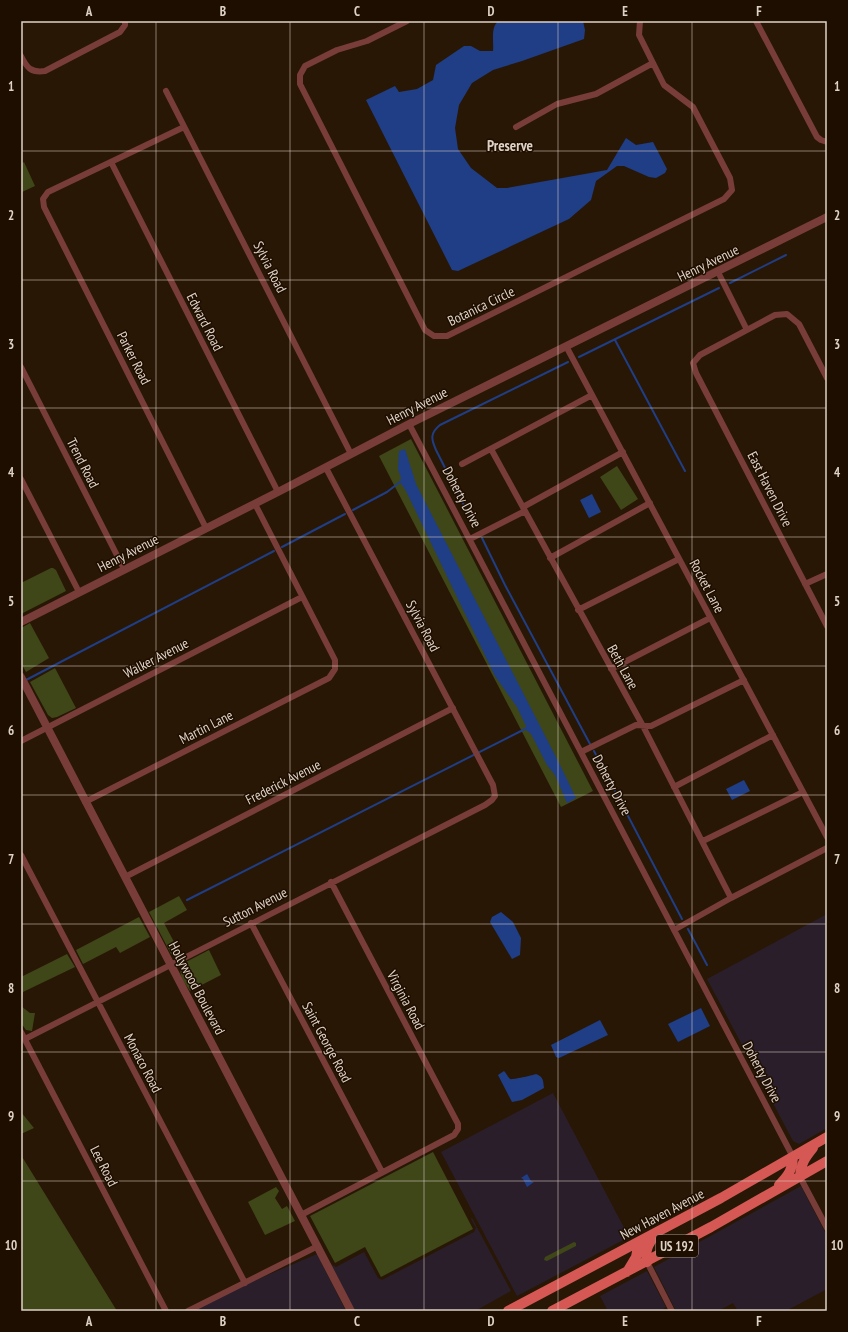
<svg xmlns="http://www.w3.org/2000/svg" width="848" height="1332" font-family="'PT Sans Narrow',sans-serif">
<rect width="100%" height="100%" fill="#281705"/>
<path fill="#2a1e2b" d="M 827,914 L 827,1128 L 799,1144 L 793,1141 L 707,979 Z
M 553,1093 L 629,1237 L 517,1296 L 441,1152 Z
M 801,1186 L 827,1236 L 827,1289 L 786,1311 L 738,1311 L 733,1303 L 718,1311 L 676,1311 L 654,1267 Z
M 472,1218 L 511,1291 L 475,1311 L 355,1311 L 324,1251 L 332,1265 L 336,1267 L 364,1252 L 378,1278 L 382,1280 L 474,1232 L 476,1228 L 471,1219 Z
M 317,1254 L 346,1311 L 191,1311 L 249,1283 Z
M 647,1271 L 666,1307 L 660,1311 L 608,1311 L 600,1296 Z"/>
<path fill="#3f4618" d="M 24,162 L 35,186 L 22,192 L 21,164 Z
M 411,439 L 593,791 L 561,807 L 379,456 Z
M 617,466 L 638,499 L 621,510 L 600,477 Z
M 51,568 L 53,568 L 56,570 L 66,591 L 21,614 L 21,583 Z
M 30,623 L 49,658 L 26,672 L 21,663 L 21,628 Z
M 55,668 L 76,708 L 57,717 L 52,718 L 48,715 L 30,682 Z
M 179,896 L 187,910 L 164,923 L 181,955 L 178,956 L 171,954 L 149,912 Z
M 139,917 L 150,937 L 120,953 L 116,947 L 83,964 L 76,950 Z
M 209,950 L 221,975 L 190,991 C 185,983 175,972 184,963 Z
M 67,954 L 75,967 L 23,992 L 21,1005 L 21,977 Z
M 21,1006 L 30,1013 L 35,1013 L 32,1031 L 26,1030 L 21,1023 Z
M 21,1112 L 34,1128 L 21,1134 Z
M 433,1152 L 473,1229 L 381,1277 L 365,1247 L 335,1263 L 310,1216 Z
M 21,1155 L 117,1311 L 21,1311 Z
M 276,1187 L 279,1191 L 275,1198 L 282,1209 L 287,1206 L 295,1221 L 265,1235 L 248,1202 Z
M 574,1242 L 576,1243 L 576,1246 L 547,1261 L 544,1260 L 545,1257 Z"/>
<path fill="#1f3e86" d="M 499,21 L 583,21 L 585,30 L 584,39 L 522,61 L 493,70 L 472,83 L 459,105 L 455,128 L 458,149 L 471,168 L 497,188 L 507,188 L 607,170 L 626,138 L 636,145 L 653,142 L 667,169 L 665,173 L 656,178 L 649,177 L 624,166 L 617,166 L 596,181 L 591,200 L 569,219 L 458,271 L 452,270 L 366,100 L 395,86 L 399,92 L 417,89 L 433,80 L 436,65 L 464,46 L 471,46 L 480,51 L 493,51 C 494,42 490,26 499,21 Z
M 405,449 L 416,484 L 559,763 L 576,798 L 567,803 L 555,775 L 547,765 L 531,734 L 525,729 L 526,726 L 517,707 L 495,676 L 406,491 L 400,482 L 401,478 L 398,469 L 399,451 Z
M 592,494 L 601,512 L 589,518 L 580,500 Z
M 744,780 L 750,791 L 732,800 L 726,789 Z
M 501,912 L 513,922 L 521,938 L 520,955 L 512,959 L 490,922 L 492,917 Z
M 701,1008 L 710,1026 L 678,1042 L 668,1024 Z
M 600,1020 L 608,1035 L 559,1058 L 556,1057 L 551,1045 Z
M 504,1071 C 506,1073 508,1077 510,1079 C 512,1080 534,1075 536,1074 C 544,1077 543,1081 544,1088 L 522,1100 L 512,1102 L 498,1075 Z
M 527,1174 L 531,1181 L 534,1182 L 527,1187 L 523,1179 L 521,1178 Z"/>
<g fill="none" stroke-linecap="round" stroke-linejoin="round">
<path stroke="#1f3e86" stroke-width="2" d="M 730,283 L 786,255
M 615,340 L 685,471
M 579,357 L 719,288
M 353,510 L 387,492 L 400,482
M 475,527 L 436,450 C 431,439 430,433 440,425 L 568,362
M 482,538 L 505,585 L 590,744
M 282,547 L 345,514
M 26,680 L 274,551
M 594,751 L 682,919
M 187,900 L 525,729
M 688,929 L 707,965"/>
<path stroke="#783d39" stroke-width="6" d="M 407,21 L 367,41 L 337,50 L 305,66 L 300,75 L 300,84 L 425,330 L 434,336 L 447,336 L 724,199 L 732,190 L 730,178 L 693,107 L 664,85 L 639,35 L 640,21
M 756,21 L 817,137 L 821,140 L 827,142
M 21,56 C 27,68 31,73 45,71 L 120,32 L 125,25 L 125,21
M 166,91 L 351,454
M 184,127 L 48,192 L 43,199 L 44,207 L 206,528
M 516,127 L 557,104 L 596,94 L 653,63
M 111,162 L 278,492
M 718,272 L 747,330
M 566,346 L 827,837
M 21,367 L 124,569
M 827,378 L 799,324 L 787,314 L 775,315 L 700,355 L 693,363 L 696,373 L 827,626
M 409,424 L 793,1157
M 491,449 L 643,726 L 731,898
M 462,464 L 592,395
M 21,479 L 79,592
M 523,507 L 623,452
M 470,539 L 525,511
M 550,558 L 650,503
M 805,584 L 827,574
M 578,610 L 679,559
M 611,669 L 710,618
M 21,741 L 302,597
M 581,752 L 636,725 L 651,726 L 744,680
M 674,787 L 773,735
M 85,802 L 329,678 L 335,669 L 335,660 L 255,504
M 703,841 L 803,792
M 21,855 L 245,1283
M 125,877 L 453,708
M 251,923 L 382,1172
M 674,930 L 731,898 L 827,848
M 21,1032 L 166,1311
M 25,1039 L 485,805 L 492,800 L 495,796 L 493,785 L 326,468
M 800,1177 L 827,1228
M 301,1215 L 454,1135 L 458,1129 L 458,1124 L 331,882
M 647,1262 L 672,1311
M 188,1311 L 318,1246"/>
<path stroke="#783d39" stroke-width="8" d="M 21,622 L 278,492 L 409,424 L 827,217
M 21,677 L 351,1311"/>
<path stroke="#d55855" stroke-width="10" d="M 800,1177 C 801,1163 805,1158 813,1148
M 779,1185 C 789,1175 792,1170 793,1157
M 647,1262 C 644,1251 649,1243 656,1234
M 627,1272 L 636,1257 L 639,1242
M 508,1311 L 721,1198 L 827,1137
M 552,1311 L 711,1227 L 827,1161"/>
</g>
<path fill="none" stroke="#ded2c6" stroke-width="1" stroke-opacity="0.55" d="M 156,21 L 156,1311M 290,21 L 290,1311M 424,21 L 424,1311M 558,21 L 558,1311M 692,21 L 692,1311M 21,151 L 827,151M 21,280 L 827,280M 21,408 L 827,408M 21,537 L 827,537M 21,666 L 827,666M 21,795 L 827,795M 21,924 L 827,924M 21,1052 L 827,1052M 21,1181 L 827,1181"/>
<g text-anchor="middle" stroke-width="3" stroke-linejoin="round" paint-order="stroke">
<rect fill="#1e0e00" stroke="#a4978b" stroke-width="1" x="656" y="1235" width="42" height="22" rx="3"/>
<g font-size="13" font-weight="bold" fill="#ded2c6">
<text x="677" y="1251">US 192</text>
</g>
<g font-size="14" fill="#ded2c6" stroke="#1e0e00">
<text transform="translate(708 263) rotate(-26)" y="5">Henry Avenue</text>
<text transform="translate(270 267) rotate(63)" y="5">Sylvia Road</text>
<text transform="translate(481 306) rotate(-26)" y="5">Botanica Circle</text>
<text transform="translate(205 322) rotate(63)" y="5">Edward Road</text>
<text transform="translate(134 358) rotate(63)" y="5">Parker Road</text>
<text transform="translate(417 406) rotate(-27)" y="5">Henry Avenue</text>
<text transform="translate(83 463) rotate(63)" y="5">Trend Road</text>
<text transform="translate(770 489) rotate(63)" y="5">East Haven Drive</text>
<text transform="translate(462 497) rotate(62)" y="5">Doherty Drive</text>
<text transform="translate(128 553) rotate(-27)" y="5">Henry Avenue</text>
<text transform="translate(707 586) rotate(62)" y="5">Rocket Lane</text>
<text transform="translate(423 626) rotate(62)" y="5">Sylvia Road</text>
<text transform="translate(156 658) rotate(-27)" y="5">Walker Avenue</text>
<text transform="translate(623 667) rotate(61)" y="5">Beth Lane</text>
<text transform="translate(206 727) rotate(-27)" y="5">Martin Lane</text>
<text transform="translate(283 782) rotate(-27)" y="5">Frederick Avenue</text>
<text transform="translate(612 785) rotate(62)" y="5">Doherty Drive</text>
<text transform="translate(255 907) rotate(-27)" y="5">Sutton Avenue</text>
<text transform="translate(197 988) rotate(62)" y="5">Hollywood Boulevard</text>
<text transform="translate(406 1000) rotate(62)" y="5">Virginia Road</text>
<text transform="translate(327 1042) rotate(62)" y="5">Saint George Road</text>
<text transform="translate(143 1063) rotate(62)" y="5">Monaco Road</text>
<text transform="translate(762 1072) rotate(62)" y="5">Doherty Drive</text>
<text transform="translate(104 1166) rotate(63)" y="5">Lee Road</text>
<text transform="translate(662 1214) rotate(-28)" y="5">New Haven Avenue</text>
</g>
<g font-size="15" font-weight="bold" fill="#ded2c6" stroke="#1e0e00">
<text x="510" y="151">Preserve</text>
</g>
</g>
<rect width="848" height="1332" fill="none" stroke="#1e0e00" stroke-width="44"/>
<rect x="22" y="22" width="804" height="1288" fill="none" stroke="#ded2c6" stroke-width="1.5"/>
<g font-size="13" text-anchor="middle" font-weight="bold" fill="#ded2c6">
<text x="89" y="16">A</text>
<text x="223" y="16">B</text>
<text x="357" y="16">C</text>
<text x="491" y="16">D</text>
<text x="625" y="16">E</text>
<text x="759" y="16">F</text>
<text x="11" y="91">1</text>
<text x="837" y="91">1</text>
<text x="11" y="220">2</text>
<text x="837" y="220">2</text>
<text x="11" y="349">3</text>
<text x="837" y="349">3</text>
<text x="11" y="477">4</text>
<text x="837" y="477">4</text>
<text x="11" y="606">5</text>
<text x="837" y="606">5</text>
<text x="11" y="735">6</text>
<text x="837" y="735">6</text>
<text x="11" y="864">7</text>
<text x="837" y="864">7</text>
<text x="11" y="993">8</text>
<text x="837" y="993">8</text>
<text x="11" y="1121">9</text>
<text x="837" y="1121">9</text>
<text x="11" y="1250">10</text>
<text x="837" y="1250">10</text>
<text x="89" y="1326">A</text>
<text x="223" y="1326">B</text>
<text x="357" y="1326">C</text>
<text x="491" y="1326">D</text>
<text x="625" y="1326">E</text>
<text x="759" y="1326">F</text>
</g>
</svg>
